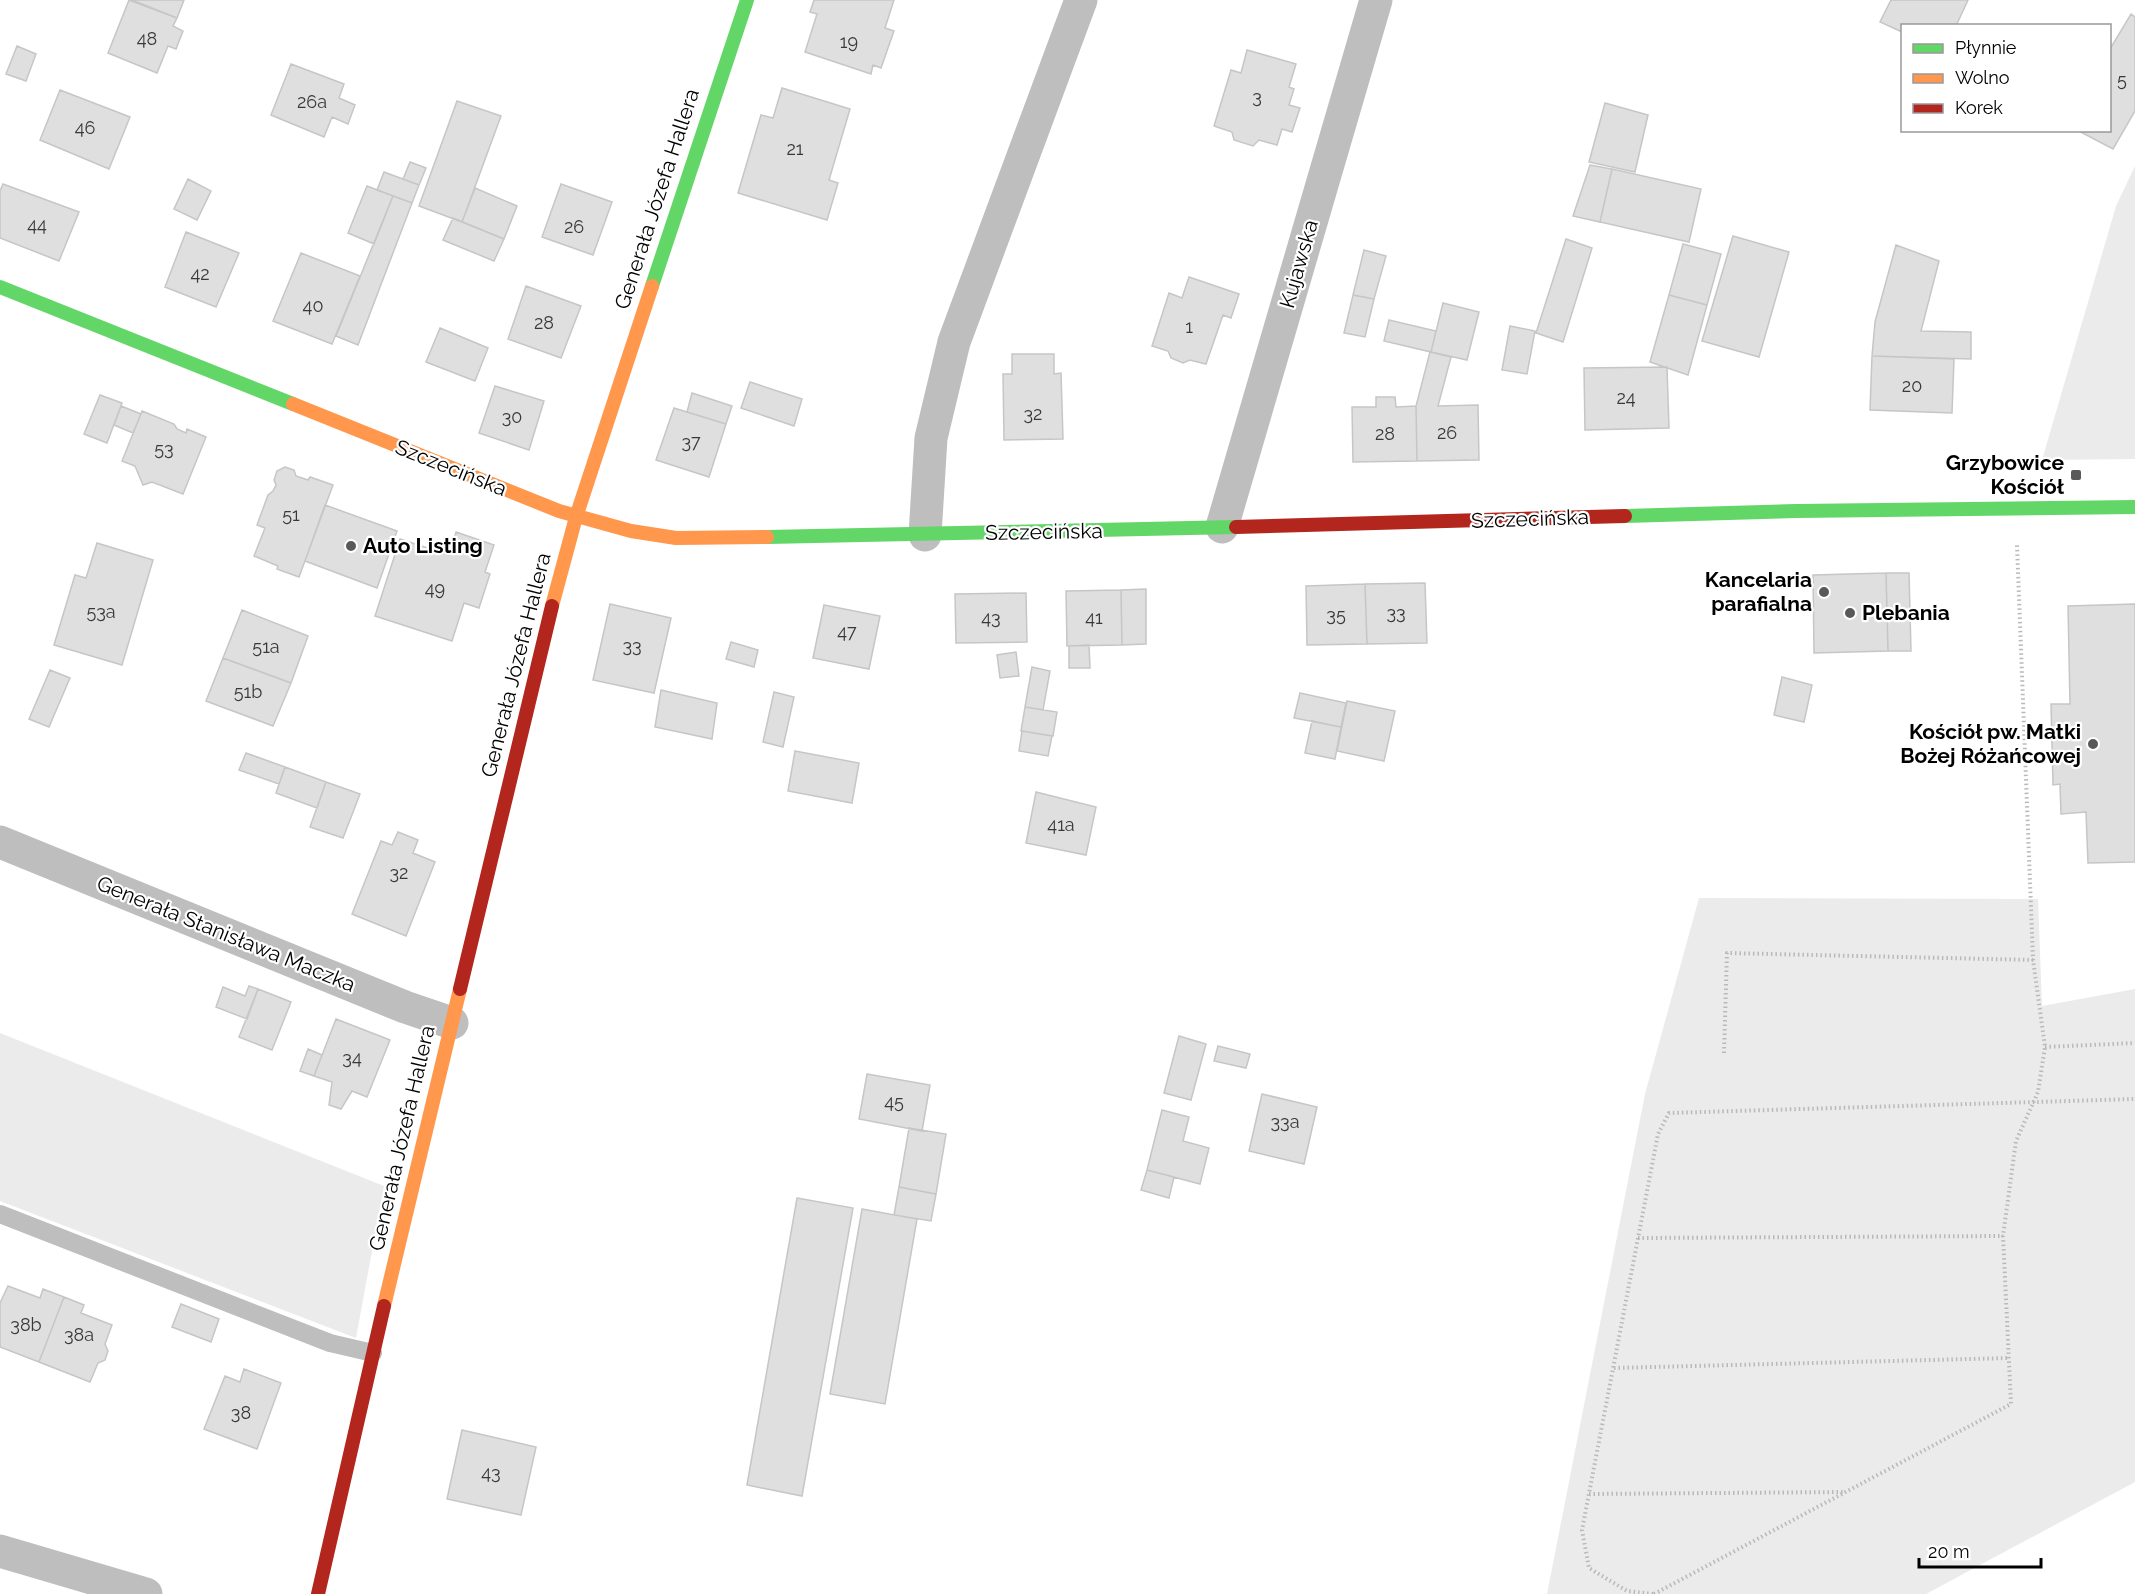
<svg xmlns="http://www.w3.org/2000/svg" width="2135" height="1594" font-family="Raleway,sans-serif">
<rect width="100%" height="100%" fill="#fff"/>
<path fill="#ebebeb" d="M 2135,166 L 2135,459 L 2042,460 L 2116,206 Z
M 1699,898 L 2038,899 L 2042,1006 L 2135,989 L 2135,1482 L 1926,1594 L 1547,1594 L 1645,1094 Z
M 0,1033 L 384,1186 L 356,1338 L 0,1201 Z"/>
<path fill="#dfdfdf" stroke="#c6c6c6" stroke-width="1.5" d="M 129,0 L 177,18 L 173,26 L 183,31 L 176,49 L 168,46 L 157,73 L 108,53 Z
M 132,0 L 184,0 L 177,18 Z
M 814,0 L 894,0 L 885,28 L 894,31 L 881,68 L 873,65 L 871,74 L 805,52 L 817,14 L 810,12 Z
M 1891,0 L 1968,0 L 1956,26 L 1902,26 L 1902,32 L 1880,22 Z
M 2131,14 L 2135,17 L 2135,111 L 2113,149 L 2077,130 L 2110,130 L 2110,49 Z
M 17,46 L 36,54 L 26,81 L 6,74 Z
M 1247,50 L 1296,64 L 1289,87 L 1294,89 L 1289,105 L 1300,108 L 1292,132 L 1282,129 L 1277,145 L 1259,140 L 1253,146 L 1234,140 L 1232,132 L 1214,126 L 1231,70 L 1241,73 Z
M 291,64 L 344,84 L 339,98 L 355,105 L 348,124 L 332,117 L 324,137 L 271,115 Z
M 782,88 L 850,109 L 829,180 L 838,183 L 827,220 L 738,193 L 761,115 L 773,118 Z
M 60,90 L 130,117 L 109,169 L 40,140 Z
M 457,101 L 501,116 L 462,222 L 419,206 Z
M 1605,103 L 1648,115 L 1635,172 L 1589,162 Z
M 410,162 L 426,168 L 419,185 L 403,179 Z
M 1590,165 L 1612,169 L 1600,222 L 1573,216 Z
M 1612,169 L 1701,189 L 1689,242 L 1600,222 Z
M 384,172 L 419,185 L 412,203 L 377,190 Z
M 188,179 L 211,191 L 197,220 L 174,209 Z
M 3,184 L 79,212 L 59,261 L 0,238 L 0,191 Z
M 561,184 L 612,202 L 593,255 L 542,237 Z
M 367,186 L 393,196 L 374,244 L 348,233 Z
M 475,188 L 517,206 L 504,239 L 462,222 Z
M 393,196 L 412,203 L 358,345 L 336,336 Z
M 453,218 L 504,239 L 494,261 L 443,240 Z
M 186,232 L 239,253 L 216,307 L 165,287 Z
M 1733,236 L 1789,252 L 1759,357 L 1702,341 Z
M 1566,239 L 1592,248 L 1563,342 L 1536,333 Z
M 1683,244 L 1721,254 L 1707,305 L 1669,295 Z
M 1896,245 L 1939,261 L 1921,331 L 1971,332 L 1971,359 L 1872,356 L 1875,322 Z
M 1364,250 L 1386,256 L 1374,299 L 1353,295 Z
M 301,253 L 360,276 L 332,344 L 273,321 Z
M 1189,277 L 1239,294 L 1231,318 L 1223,315 L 1206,364 L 1190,360 L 1183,363 L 1171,358 L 1168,351 L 1152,346 L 1169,293 L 1182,298 Z
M 526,286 L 581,306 L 561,358 L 508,339 Z
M 1353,295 L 1374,299 L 1365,337 L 1344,333 Z
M 1669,295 L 1707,305 L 1688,375 L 1650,362 Z
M 1443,303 L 1479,312 L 1467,360 L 1431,352 Z
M 1389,320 L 1436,331 L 1431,352 L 1384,341 Z
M 1510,326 L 1535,331 L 1527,374 L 1502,370 Z
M 440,328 L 488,348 L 475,381 L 426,362 Z
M 1430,352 L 1451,357 L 1438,406 L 1478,405 L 1479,460 L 1417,461 L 1416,406 Z
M 1012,354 L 1054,354 L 1054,374 L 1061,373 L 1063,439 L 1004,440 L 1003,374 L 1012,374 Z
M 1872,356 L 1954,359 L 1952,413 L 1870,410 Z
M 1667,367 L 1669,428 L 1585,430 L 1584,368 Z
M 750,382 L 802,399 L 794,426 L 741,408 Z
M 495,386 L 544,401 L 529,450 L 479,433 Z
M 692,393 L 732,406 L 726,424 L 687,412 Z
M 100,395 L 122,403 L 107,443 L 84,434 Z
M 1376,397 L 1395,397 L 1396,407 L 1416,406 L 1417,461 L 1353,462 L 1352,407 L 1376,407 Z
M 121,406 L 141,414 L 133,433 L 114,425 Z
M 674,408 L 726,424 L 709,477 L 656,460 Z
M 142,411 L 174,424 L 177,429 L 186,433 L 187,429 L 206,437 L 183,494 L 152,482 L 143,485 L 135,466 L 122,461 Z
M 285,467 L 294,470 L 296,476 L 308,480 L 310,477 L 333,485 L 299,577 L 277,569 L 278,566 L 254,556 L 265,528 L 257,525 L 268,495 L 273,491 L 276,485 L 274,480 L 277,471 Z
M 325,505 L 397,531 L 377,588 L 305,561 Z
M 456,532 L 494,545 L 485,572 L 490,574 L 479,608 L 464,603 L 452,641 L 375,616 L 400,539 L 449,555 Z
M 97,543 L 153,560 L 122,665 L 54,645 L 75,575 L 86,578 Z
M 1886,573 L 1888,651 L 1814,653 L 1813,575 Z
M 1886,573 L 1909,573 L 1911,651 L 1888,651 Z
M 1425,583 L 1427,643 L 1367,644 L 1365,584 Z
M 1365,584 L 1367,644 L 1307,645 L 1306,586 Z
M 1146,589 L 1146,644 L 1122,645 L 1121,590 Z
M 1121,590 L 1122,645 L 1067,646 L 1066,591 Z
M 1026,593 L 1027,642 L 956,643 L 955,594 Z
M 610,604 L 671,618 L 654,693 L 593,680 Z
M 2135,604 L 2135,862 L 2088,863 L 2086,812 L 2061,814 L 2060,784 L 2053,785 L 2051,704 L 2070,704 L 2068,606 Z
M 824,605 L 880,616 L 869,669 L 813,658 Z
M 242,610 L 308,636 L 291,683 L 223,658 Z
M 731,642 L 758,650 L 754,667 L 726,659 Z
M 1089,645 L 1090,668 L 1069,668 L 1069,646 Z
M 1016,652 L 1019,676 L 1000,678 L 997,655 Z
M 223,658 L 291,683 L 273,726 L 206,701 Z
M 1032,667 L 1050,671 L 1043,710 L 1025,707 Z
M 50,670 L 70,678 L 49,727 L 29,719 Z
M 1782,677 L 1812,685 L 1804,722 L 1774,715 Z
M 661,690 L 717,703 L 712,739 L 655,727 Z
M 774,692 L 794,697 L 783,747 L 763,742 Z
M 1300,693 L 1346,703 L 1341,727 L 1294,718 Z
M 1347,701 L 1395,711 L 1384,761 L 1337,751 Z
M 1025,707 L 1057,712 L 1053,736 L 1021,731 Z
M 1312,721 L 1341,727 L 1335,759 L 1305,753 Z
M 1022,731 L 1052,736 L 1048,756 L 1019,751 Z
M 795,751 L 859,763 L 852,803 L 788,791 Z
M 246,753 L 285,767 L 279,784 L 239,770 Z
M 285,767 L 326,782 L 317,808 L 276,793 Z
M 326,782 L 360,794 L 343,838 L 310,827 Z
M 1036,792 L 1096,807 L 1086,855 L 1026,843 Z
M 398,832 L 418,840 L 413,853 L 435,862 L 406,936 L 352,914 L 381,841 L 392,845 Z
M 249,986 L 258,989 L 247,1019 L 216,1007 L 223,987 L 245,996 Z
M 258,989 L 291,1002 L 272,1050 L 239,1037 Z
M 336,1019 L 390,1040 L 367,1097 L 352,1091 L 341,1109 L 329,1105 L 332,1082 L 314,1076 Z
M 1179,1036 L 1206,1044 L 1191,1100 L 1164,1093 Z
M 1218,1046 L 1250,1054 L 1246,1068 L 1214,1061 Z
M 308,1049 L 322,1055 L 314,1076 L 300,1071 Z
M 867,1074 L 930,1085 L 922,1131 L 859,1119 Z
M 1262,1094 L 1317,1107 L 1304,1164 L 1249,1151 Z
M 1162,1110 L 1189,1117 L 1183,1141 L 1209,1148 L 1200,1184 L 1147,1170 Z
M 909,1128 L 946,1134 L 936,1194 L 899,1187 Z
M 1147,1170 L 1174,1177 L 1169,1198 L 1141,1190 Z
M 899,1187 L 936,1194 L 931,1221 L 894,1215 Z
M 797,1198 L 853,1208 L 802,1496 L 747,1485 Z
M 862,1209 L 917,1219 L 885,1404 L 830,1394 Z
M 8,1286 L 40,1298 L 43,1289 L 64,1297 L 39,1362 L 0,1347 L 0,1303 Z
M 64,1297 L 84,1305 L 81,1313 L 112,1325 L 105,1344 L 108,1351 L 105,1360 L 98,1363 L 90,1382 L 39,1362 Z
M 181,1304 L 219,1319 L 211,1342 L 172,1327 Z
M 244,1369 L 281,1383 L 257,1449 L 204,1429 L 225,1376 L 240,1382 Z
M 462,1430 L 536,1447 L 521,1515 L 447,1499 Z"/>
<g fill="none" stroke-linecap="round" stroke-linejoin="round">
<path stroke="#b9b9b9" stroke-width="4" stroke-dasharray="1.5 3" stroke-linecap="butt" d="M 2045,1047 L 2135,1043
M 1724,1053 L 1727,953 L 2033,960
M 1638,1238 L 2003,1236
M 1614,1368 L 2009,1358
M 1589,1494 L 1845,1492
M 1653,1594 L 1627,1591 L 1589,1568 L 1582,1530 L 1658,1134 L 1669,1113 L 2135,1099
M 1654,1594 L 2011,1404 L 2003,1236 L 2016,1141 L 2038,1092 L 2045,1047 L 2033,960 L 2017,545"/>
<path stroke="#bebebe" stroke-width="18" d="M 0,1214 L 330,1343 L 373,1353"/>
<path stroke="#bebebe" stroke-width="33" d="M 1222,527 L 1376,0
M 925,535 L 931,438 L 954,342 L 1081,0
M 0,842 L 405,1007 L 452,1023
M 0,1551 L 146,1594"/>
<path stroke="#63d668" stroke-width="14" d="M 652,286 L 747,0
M 0,287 L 293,404
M 1625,516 L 1796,511 L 2135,507
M 767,537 L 1236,527"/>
<path stroke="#ff974d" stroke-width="14" d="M 293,404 L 559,511 L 631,531 L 676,538 L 767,537
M 552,606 L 576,517 L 652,286
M 384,1306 L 460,989"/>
<path stroke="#b3261e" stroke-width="14" d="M 1236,527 L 1625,516
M 460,989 L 552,606
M 318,1594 L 384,1306"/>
</g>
<g fill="#595959" stroke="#fff" stroke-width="2">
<rect x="2070" y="469" width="12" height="12" rx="3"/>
<circle cx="351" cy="546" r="6"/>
<circle cx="1824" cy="592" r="6"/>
<circle cx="1850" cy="613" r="6"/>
<circle cx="2093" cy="744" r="6"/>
</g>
<g text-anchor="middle" stroke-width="4.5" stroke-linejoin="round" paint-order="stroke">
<g font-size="18" fill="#383838">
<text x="147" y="45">48</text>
<text x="849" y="48">19</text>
<text x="2122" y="86">5</text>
<text x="1257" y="103">3</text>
<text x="312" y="108">26a</text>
<text x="85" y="134">46</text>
<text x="795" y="155">21</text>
<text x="37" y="231">44</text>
<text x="574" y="233">26</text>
<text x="200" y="280">42</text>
<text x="313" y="312">40</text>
<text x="544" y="329">28</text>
<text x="1189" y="333">1</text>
<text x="1912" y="392">20</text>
<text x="1626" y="404">24</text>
<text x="1033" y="420">32</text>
<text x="512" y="423">30</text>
<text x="1447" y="439">26</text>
<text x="1385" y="440">28</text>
<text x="691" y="448">37</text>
<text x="164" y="455">53</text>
<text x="291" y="521">51</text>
<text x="435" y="595">49</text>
<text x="101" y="618">53a</text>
<text x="1396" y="619">33</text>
<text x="1336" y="621">35</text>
<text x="991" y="624">43</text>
<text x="1094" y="624">41</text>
<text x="847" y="638">47</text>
<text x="632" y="652">33</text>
<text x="266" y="653">51a</text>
<text x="248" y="698">51b</text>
<text x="1061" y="831">41a</text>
<text x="399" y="879">32</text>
<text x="352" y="1064">34</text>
<text x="894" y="1108">45</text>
<text x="1285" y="1128">33a</text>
<text x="26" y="1331">38b</text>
<text x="79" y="1341">38a</text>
<text x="241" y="1419">38</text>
<text x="491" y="1479">43</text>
</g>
<g font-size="21" fill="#000" stroke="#fff">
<text transform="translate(657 199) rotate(-72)" y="7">Generała Józefa Hallera</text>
<text transform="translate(1299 264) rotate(-74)" y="7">Kujawska</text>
<text transform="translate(451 468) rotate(22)" y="7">Szczecińska</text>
<text transform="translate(1530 519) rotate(-2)" y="7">Szczecińska</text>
<text transform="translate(1044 532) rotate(-1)" y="7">Szczecińska</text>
<text transform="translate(516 665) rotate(-76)" y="7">Generała Józefa Hallera</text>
<text transform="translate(226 934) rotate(22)" y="7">Generała Stanisława Maczka</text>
<text transform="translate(402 1138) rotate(-77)" y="7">Generała Józefa Hallera</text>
</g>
<g font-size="21" font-weight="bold" fill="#000" stroke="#fff" text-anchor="end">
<text x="2064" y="470">Grzybowice<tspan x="2064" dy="24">Kościół</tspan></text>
<text x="363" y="553" text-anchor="start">Auto Listing</text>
<text x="1812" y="587">Kancelaria<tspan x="1812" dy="24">parafialna</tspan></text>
<text x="1862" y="620" text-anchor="start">Plebania</text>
<text x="2081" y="739">Kościół pw. Matki<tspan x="2081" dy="24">Bożej Różańcowej</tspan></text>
</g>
</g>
<rect x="1901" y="24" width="210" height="108" fill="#ffffff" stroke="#999999" stroke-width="1.5"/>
<rect x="1913" y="44" width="30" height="9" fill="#63d668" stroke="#999999" stroke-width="1.5"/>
<text x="1955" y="54" font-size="18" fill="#000000">Płynnie</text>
<rect x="1913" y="74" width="30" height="9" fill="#ff974d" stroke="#999999" stroke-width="1.5"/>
<text x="1955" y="84" font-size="18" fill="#000000">Wolno</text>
<rect x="1913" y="104" width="30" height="9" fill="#b3261e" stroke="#999999" stroke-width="1.5"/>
<text x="1955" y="114" font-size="18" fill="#000000">Korek</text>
<path d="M1919 1558v9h122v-9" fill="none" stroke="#000000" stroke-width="3"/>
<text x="1928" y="1558" font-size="18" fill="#000000" stroke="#ffffff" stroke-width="4.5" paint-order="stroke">20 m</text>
</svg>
